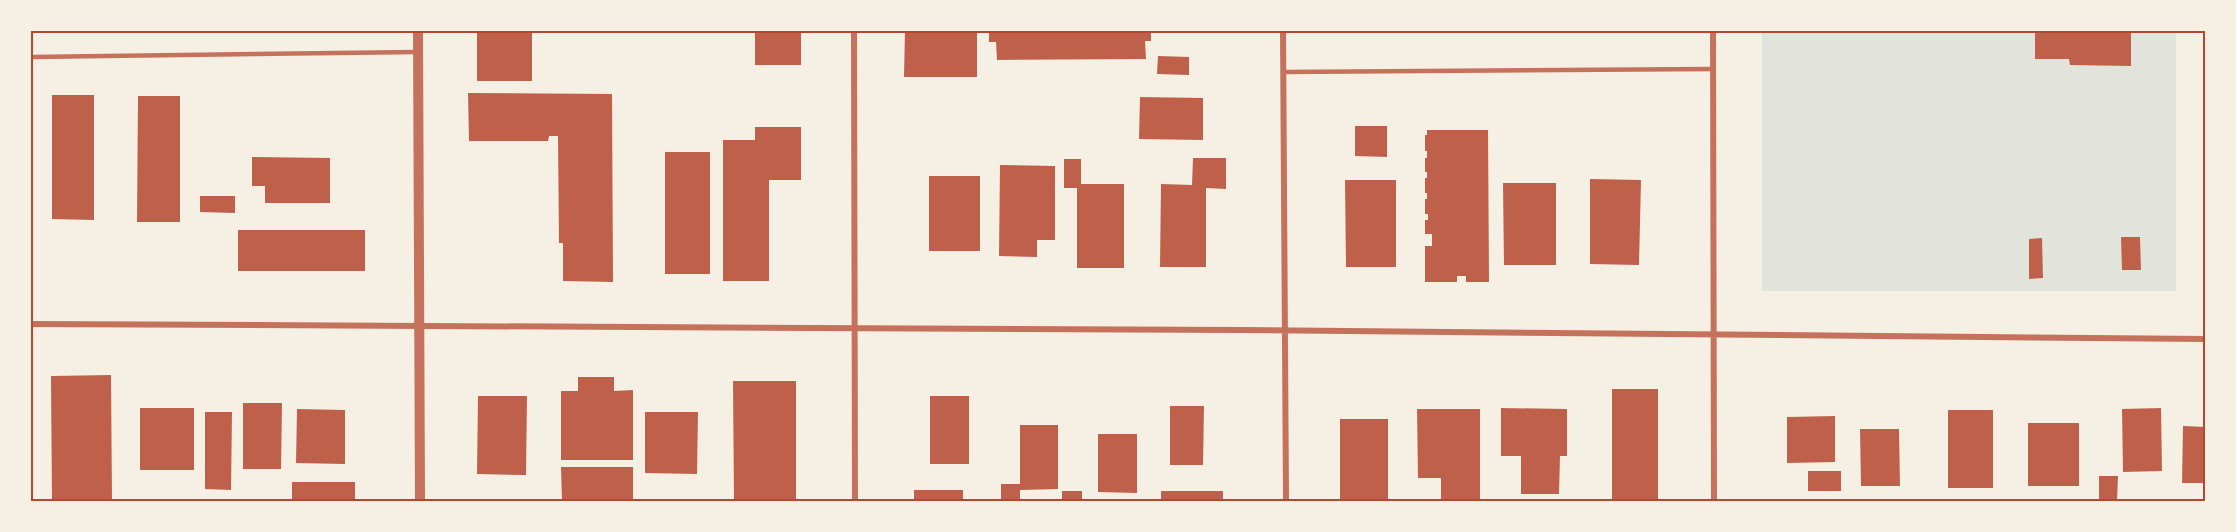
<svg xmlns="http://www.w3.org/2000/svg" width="2236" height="532" font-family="Bitter,serif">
<rect width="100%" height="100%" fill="#f6efe4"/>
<path fill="#e2e4dc" d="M 1762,30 L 2176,30 L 2176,291 L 1762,291 Z"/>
<path fill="#bf614a" d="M 477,30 L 532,30 L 532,81 L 477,81 Z
M 755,30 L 801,30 L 801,65 L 755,65 Z
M 905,30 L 977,30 L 977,77 L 904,77 Z
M 989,30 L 1151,30 L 1151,41 L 1145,41 L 1146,59 L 997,60 L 996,42 L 989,42 Z
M 2035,30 L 2131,30 L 2131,66 L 2070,65 L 2069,59 L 2035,59 Z
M 1158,56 L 1189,57 L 1189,75 L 1157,74 Z
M 468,93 L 612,94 L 613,282 L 563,281 L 563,243 L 559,243 L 558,136 L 549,136 L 548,141 L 469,141 Z
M 52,95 L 94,95 L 94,220 L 52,219 Z
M 138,96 L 180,96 L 180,222 L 137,222 Z
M 1140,97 L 1203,98 L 1203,140 L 1139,139 Z
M 1355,126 L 1387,126 L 1387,157 L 1355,156 Z
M 755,127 L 801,127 L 801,180 L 769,180 L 769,281 L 723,281 L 723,140 L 755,140 Z
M 1427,130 L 1488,130 L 1489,282 L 1466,282 L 1466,276 L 1457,276 L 1457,282 L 1425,282 L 1425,246 L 1432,246 L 1432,234 L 1425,234 L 1425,220 L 1428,220 L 1428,214 L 1425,214 L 1425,199 L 1427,199 L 1427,193 L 1425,193 L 1425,178 L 1427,178 L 1427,172 L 1425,172 L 1425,158 L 1427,158 L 1427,151 L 1425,151 L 1425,135 L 1427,135 Z
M 665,152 L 710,152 L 710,274 L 665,274 Z
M 252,157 L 330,158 L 330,203 L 265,203 L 265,186 L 252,186 Z
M 1193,158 L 1226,158 L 1226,189 L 1206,188 L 1206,267 L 1160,267 L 1161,184 L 1192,185 Z
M 1064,159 L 1081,159 L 1081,184 L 1124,184 L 1124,268 L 1077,268 L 1077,188 L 1064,188 Z
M 1000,165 L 1055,166 L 1055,240 L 1037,240 L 1037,257 L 999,256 Z
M 929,176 L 980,176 L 980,251 L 929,251 Z
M 1590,179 L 1641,180 L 1639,265 L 1590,264 Z
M 1345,180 L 1396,180 L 1396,267 L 1346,267 Z
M 1503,183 L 1556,183 L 1556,265 L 1504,265 Z
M 200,196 L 235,196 L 235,213 L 200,212 Z
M 238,230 L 365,230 L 365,271 L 238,271 Z
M 2121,237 L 2140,237 L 2141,270 L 2122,270 Z
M 2042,238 L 2043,278 L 2029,279 L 2029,239 Z
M 111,375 L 112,502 L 52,502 L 51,376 Z
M 578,377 L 614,377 L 614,391 L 633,390 L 633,460 L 561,460 L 561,391 L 578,391 Z
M 733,381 L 796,381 L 796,502 L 734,502 Z
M 1612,389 L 1658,389 L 1658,502 L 1612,502 Z
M 478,396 L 527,396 L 526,475 L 477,474 Z
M 930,396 L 969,396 L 969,464 L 930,464 Z
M 243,403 L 282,403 L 281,469 L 243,469 Z
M 1170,406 L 1204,406 L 1203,465 L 1170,465 Z
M 140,408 L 194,408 L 194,470 L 140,470 Z
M 1501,408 L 1567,409 L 1567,456 L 1560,456 L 1559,494 L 1521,494 L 1521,456 L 1501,456 Z
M 2161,408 L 2162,471 L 2123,472 L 2122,409 Z
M 297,409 L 345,410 L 345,464 L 296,463 Z
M 1417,409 L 1480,409 L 1480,502 L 1441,502 L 1441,478 L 1418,478 Z
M 1948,410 L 1993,410 L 1993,488 L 1948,488 Z
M 205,412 L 232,412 L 231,490 L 205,489 Z
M 645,412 L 698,412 L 697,474 L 645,473 Z
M 1835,416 L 1835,462 L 1787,463 L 1787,417 Z
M 1340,419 L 1388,419 L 1388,502 L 1350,502 L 1350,499 L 1340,499 Z
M 2028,423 L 2079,423 L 2079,486 L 2028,486 Z
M 1020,425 L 1058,425 L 1058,489 L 1020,490 L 1020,502 L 1001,502 L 1001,484 L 1020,484 Z
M 2183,426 L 2206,427 L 2206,483 L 2182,483 Z
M 1860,429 L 1899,429 L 1900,486 L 1861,486 Z
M 1098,434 L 1137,434 L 1137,493 L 1098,492 Z
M 561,467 L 633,467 L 633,502 L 562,502 Z
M 1808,471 L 1841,471 L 1841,491 L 1808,491 Z
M 2099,476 L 2118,476 L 2117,502 L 2099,502 Z
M 292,482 L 355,482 L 355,502 L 292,502 Z
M 914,490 L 963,490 L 963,502 L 914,502 Z
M 1062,491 L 1082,491 L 1082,502 L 1062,502 Z
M 1161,491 L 1223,491 L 1223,502 L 1161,502 Z"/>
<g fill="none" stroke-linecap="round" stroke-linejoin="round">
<path stroke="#c5725c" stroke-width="4.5" d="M 30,57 L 418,52
M 1284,72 L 1713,69"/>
<path stroke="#c5725c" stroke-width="6" d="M 854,30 L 855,502
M 1283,30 L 1286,502
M 1713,30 L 1714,502
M 30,324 L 1241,330 L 2206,339"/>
<path stroke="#c5725c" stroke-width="10" d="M 418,30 L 420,502"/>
</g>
<rect width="2236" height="532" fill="none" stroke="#f6efe4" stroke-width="63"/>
<rect x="32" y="32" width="2172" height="468" fill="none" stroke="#b5482f" stroke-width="2"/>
</svg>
